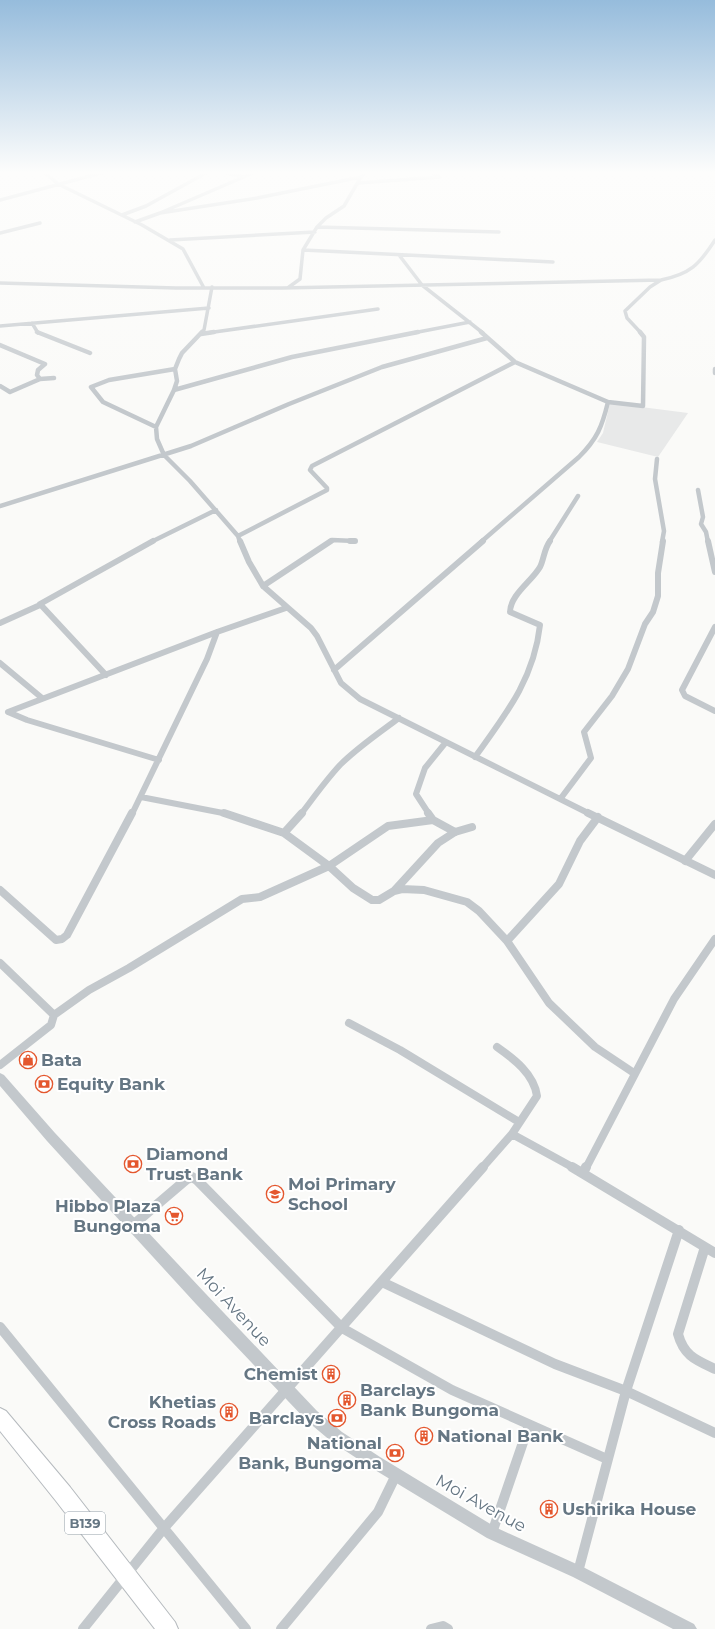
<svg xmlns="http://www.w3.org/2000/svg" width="715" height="1629" font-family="Montserrat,sans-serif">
<rect width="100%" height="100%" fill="#fafaf8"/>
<path fill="#e8e9e9" d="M 610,403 L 688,413 L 658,457 L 597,442 L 603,433 Z"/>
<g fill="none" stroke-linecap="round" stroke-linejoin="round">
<defs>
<path id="primary" d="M 0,1408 L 6,1411 L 70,1487 L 175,1622 L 178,1629 L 155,1629 L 56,1501 L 0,1431 Z"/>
</defs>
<use href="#primary" stroke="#b5babe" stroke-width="2"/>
<path stroke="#c3c8cc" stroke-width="3.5" d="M 45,173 L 58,184 L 142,225 L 183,249 L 204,288
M 226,173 L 243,177
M 358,183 L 440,177 L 432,173
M 0,200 L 101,173
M 160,213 L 257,198 L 361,177
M 122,215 L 146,206 L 206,173
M 135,222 L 160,213 L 253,173
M 317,227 L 499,232
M 0,233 L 40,223
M 170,240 L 315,232
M 303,250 L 553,262
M 399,255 L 422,285 L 483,333
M 0,283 L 176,288 L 282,288 L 661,280 C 690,274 699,265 715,240
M 289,287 L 300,279 L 303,250 L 317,227 L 326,218 L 344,206 L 361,177 L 365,173
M 32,323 L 38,333
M 0,326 L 209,308
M 201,333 L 204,330 L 212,287
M 207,333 L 378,309
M 413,333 L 470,322
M 641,333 L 627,318 L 625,311 L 650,287 L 661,280"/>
<path stroke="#c3c8cc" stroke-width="4.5" d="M 37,332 L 90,353
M 202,332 L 182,353 L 179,359 L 175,369 L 177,381 L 174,390 L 156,427 L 157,439 L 164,455 L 190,481 L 238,536 L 240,542
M 481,332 L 515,362 L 608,402 L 643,406 L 644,337 L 640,332
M 201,334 L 214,332
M 0,345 L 45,364 L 38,370 L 37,375 L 40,379
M 715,369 L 715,373
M 0,386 L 10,392 L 40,379 L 54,378
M 174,390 L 292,357 L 418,332
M 156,427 L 103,402 L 91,387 L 109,380 L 175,369
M 657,459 L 655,479 L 664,531 L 662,542
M 698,490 L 703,517 L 701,524 L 706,532 L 708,542
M 0,506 L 191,446 L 289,404 L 382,367 L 487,338
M 238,536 L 327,490 L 327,488 L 310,470 L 312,466 L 515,362
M 151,542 L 216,510
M 329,542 L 332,540 L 355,541
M 481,542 L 579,457 C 597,439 602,427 608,402
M 549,542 L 578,496"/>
<path stroke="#c3c8cc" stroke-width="6" d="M 240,541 L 249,562 L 263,586 L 311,628 L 317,636 L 341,683 L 360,699 L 590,814
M 350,541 L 355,541
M 708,541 L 715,572
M 263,586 L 331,541
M 0,623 L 40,605
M 715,627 L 682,690 L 685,696 L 715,711
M 0,663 L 42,698
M 334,670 L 483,541
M 106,675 L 40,604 L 153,541
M 8,712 L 217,632 L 286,608
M 8,712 L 27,720 L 159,760
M 475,757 C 506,714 534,679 540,625 L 510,612 C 510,595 532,581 540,567 C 544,559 544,549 550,541
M 141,797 L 228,814
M 561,798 L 591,758 L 584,732 L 612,696 L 628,669 L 645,624 L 653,612 L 658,596 L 658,573 L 663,541
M 132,814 L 207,659 L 217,632
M 301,814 C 314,797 326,780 340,765 C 358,747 379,733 399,718
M 429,814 L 416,794 L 425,768 L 446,742"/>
<path stroke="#c3c8cc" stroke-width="8" d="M 224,813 L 284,833 L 329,866 L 353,888 L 372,900 L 379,900 L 394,891 L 402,889 L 424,890 L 467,902 L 479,911 L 507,941 L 549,1003 L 595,1047 L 634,1073
M 428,813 L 433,820
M 588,813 L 715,875
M 284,833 L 302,813
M 685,861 L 715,824
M 0,890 L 56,940 L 62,939 L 67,935 L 132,813
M 394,891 L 438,843 L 455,832 L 472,827
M 507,941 L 559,884 L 580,841 L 598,817
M 0,963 L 54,1015
M 349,1023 L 400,1050 L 519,1122
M 0,1065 L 51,1025 L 54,1015 L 89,990 L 129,968 L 242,899 L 260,897 L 329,866 L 388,826 L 433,820 L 455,832
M 512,1134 L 574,1168
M 482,1168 L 512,1134 L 537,1096 C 534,1074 514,1059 497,1047
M 586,1168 L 674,999 L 715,939"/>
<path stroke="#c3c8cc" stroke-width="10" d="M 572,1167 L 715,1253
M 583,1173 L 586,1167
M 133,1225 L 187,1179 L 192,1177 L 197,1180 L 342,1328 L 452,1390 L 607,1459
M 705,1247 L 678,1334 C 684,1356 696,1360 715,1369
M 382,1282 L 555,1364 L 626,1391 L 715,1433
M 0,1327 L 246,1629
M 492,1533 L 529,1425
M 578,1572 L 626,1391 L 679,1230
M 83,1629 L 164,1528 L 483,1167
M 281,1629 L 378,1512 L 396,1475
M 431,1629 L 443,1626 L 448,1629"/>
<path fill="#c3c8cc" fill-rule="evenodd" d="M 0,1073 L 4,1075 L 55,1133 L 206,1294 L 317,1411 L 342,1432 L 380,1457 L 497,1528 L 583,1567 L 694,1624 L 697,1629 L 673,1629 L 573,1577 L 487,1538 L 370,1467 L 332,1442 L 307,1421 L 196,1304 L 47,1141 L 0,1086 Z"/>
<use href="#primary" fill="#fff" fill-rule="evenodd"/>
</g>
<linearGradient id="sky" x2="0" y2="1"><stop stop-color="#96bcdc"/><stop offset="0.43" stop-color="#fdfdfc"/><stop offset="1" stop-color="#fdfdfc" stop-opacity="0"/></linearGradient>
<rect width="715" height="401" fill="url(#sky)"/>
<defs>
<symbol id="shop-ring" viewBox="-11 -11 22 22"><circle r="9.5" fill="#fff" stroke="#e4572e" stroke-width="1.5"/><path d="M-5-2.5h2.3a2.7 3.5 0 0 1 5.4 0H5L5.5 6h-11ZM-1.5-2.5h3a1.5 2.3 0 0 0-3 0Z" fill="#e4572e"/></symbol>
<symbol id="bank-ring" viewBox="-11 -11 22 22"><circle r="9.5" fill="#fff" stroke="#e4572e" stroke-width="1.5"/><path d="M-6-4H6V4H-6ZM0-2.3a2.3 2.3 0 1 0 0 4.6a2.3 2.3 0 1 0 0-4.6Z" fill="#e4572e"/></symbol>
<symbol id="school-ring" viewBox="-11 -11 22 22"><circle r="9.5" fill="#fff" stroke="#e4572e" stroke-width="1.5"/><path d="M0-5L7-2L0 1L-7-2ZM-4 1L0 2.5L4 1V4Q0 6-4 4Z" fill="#e4572e"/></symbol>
<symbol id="supermarket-ring" viewBox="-11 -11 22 22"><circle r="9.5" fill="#fff" stroke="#e4572e" stroke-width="1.5"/><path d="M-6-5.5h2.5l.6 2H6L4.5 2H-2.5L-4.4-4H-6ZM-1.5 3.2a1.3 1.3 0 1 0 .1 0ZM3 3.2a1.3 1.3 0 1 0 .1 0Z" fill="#e4572e"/></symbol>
<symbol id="building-ring" viewBox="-11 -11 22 22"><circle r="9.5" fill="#fff" stroke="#e4572e" stroke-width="1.5"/><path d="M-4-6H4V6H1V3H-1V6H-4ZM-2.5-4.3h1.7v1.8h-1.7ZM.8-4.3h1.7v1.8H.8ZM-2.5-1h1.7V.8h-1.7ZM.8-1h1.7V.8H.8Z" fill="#e4572e"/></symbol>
</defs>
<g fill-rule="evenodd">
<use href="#shop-ring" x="18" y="1050" width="20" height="20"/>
<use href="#bank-ring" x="34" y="1074" width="20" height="20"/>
<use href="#bank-ring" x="123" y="1154" width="20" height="20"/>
<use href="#school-ring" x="265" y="1184" width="20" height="20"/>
<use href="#supermarket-ring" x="164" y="1206" width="20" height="20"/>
<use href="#building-ring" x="321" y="1364" width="20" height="20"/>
<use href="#building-ring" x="337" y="1390" width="20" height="20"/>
<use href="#building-ring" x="219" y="1402" width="20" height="20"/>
<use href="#bank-ring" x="327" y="1408" width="20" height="20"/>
<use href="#building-ring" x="414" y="1426" width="20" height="20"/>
<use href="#bank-ring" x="385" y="1443" width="20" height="20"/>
<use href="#building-ring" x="539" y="1499" width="20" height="20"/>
</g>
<g text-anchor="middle" stroke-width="4" stroke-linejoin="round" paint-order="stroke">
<rect fill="#fff" stroke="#939fa8" stroke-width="1" x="65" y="1512" width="40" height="22" rx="3"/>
<g font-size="13" font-weight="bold" fill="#657683">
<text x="85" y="1528">B139</text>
</g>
<g font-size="17" font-weight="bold" fill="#657683" stroke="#fff" text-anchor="start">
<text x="41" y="1066">Bata</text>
<text x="57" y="1090">Equity Bank</text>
<text x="146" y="1160">Diamond<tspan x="146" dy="20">Trust Bank</tspan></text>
<text x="288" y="1190">Moi Primary<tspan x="288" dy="20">School</tspan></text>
<text x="161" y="1212" text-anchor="end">Hibbo Plaza<tspan x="161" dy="20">Bungoma</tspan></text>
<text x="318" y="1380" text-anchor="end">Chemist</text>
<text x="360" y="1396">Barclays<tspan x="360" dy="20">Bank Bungoma</tspan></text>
<text x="216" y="1408" text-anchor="end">Khetias<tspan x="216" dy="20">Cross Roads</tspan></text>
<text x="324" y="1424" text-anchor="end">Barclays</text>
<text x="437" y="1442">National Bank</text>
<text x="382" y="1449" text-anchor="end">National<tspan x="382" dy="20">Bank, Bungoma</tspan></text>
<text x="562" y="1515">Ushirika House</text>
</g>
<g font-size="17" fill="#657683" stroke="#fff">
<text transform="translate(234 1307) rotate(47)" y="6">Moi Avenue</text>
<text transform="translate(481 1503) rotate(29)" y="6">Moi Avenue</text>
</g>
</g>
</svg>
